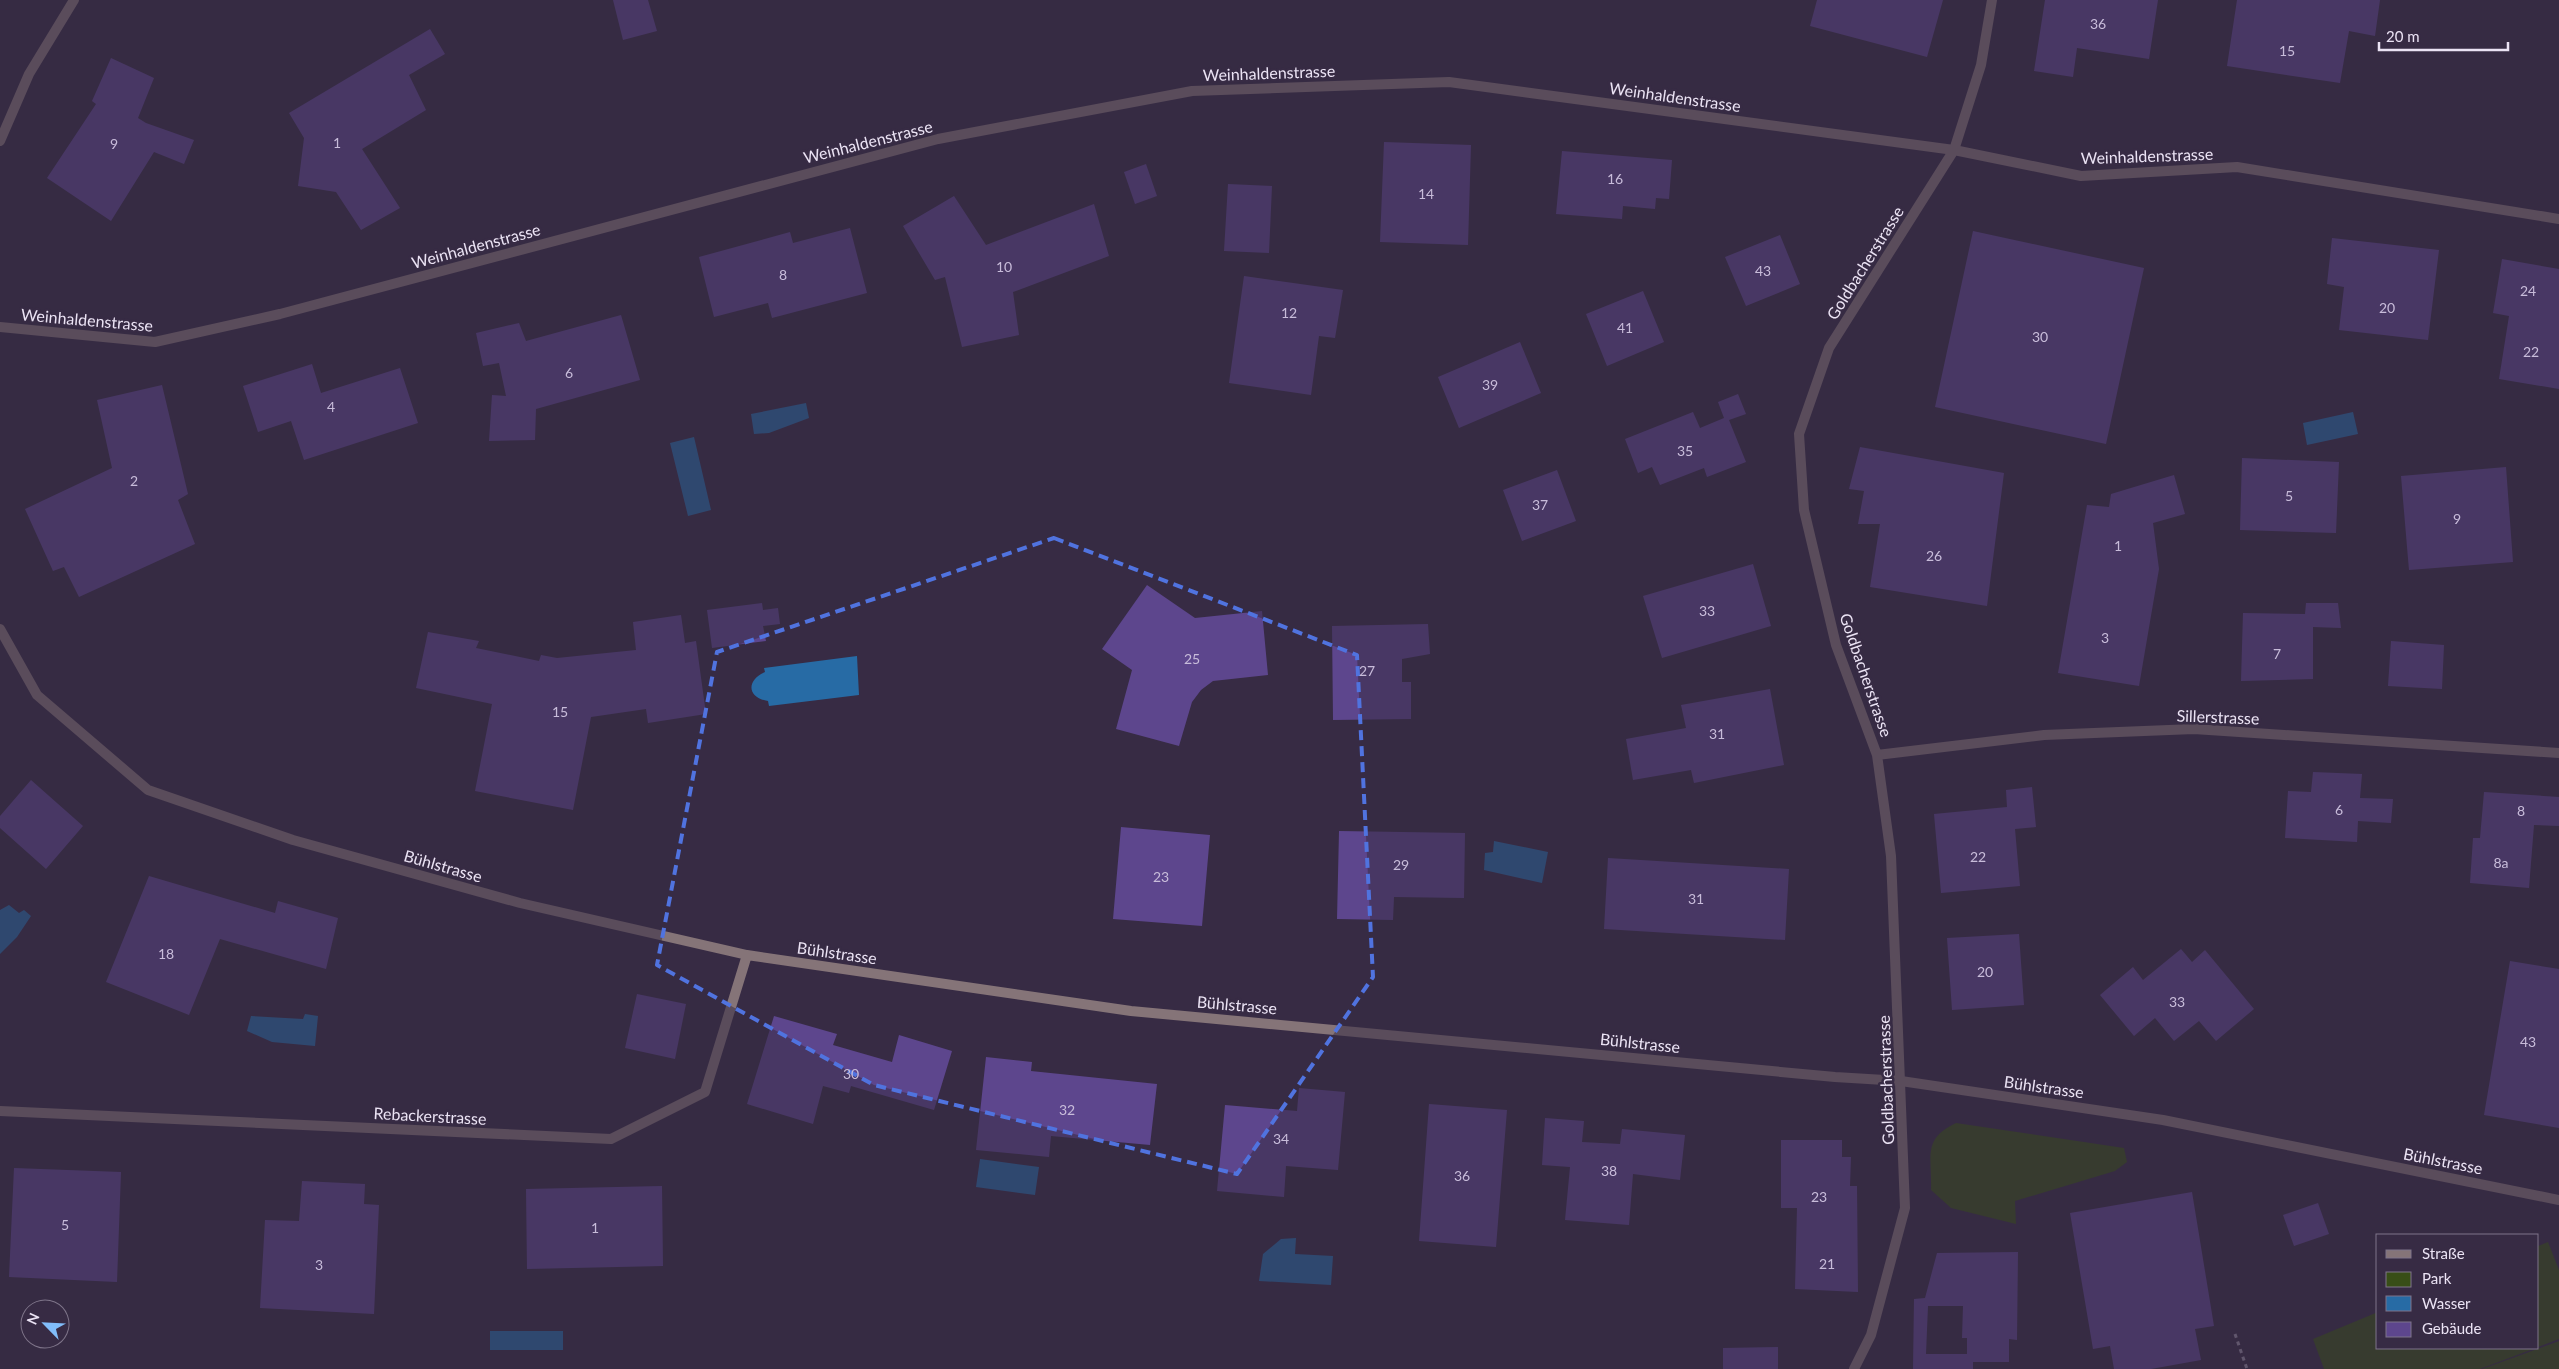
<svg xmlns="http://www.w3.org/2000/svg" width="2559" height="1369" font-family="Lato,sans-serif">
<rect width="100%" height="100%" fill="#372b44"/>
<path fill="#384e17" d="M 1956,1123 L 2124,1148 L 2127,1162 L 2115,1171 L 2015,1201 L 2016,1224 L 1951,1208 L 1931,1190 C 1932,1156 1922,1139 1956,1123 Z
M 2548,1242 L 2559,1270 L 2559,1339 L 2538,1347 L 2538,1246 Z
M 2378,1312 L 2378,1348 L 2536,1348 L 2480,1369 L 2324,1369 L 2313,1339 Z
M 2559,1341 L 2559,1369 L 2482,1369 Z"/>
<path fill="#276ba5" d="M 806,403 L 809,418 L 769,433 L 754,434 L 751,414 Z
M 2353,412 L 2358,434 L 2307,445 L 2303,423 Z
M 694,437 L 711,510 L 688,516 L 670,443 Z
M 857,656 L 859,695 L 769,706 L 768,701 C 747,698 746,680 765,672 L 764,668 Z
M 1494,841 L 1548,852 L 1542,883 L 1484,870 L 1485,853 L 1493,852 Z
M 9,905 L 19,913 L 24,910 L 31,916 L 17,937 L 0,954 L 0,910 Z
M 305,1014 L 318,1016 L 315,1046 L 272,1042 L 247,1031 L 251,1016 L 303,1019 Z
M 980,1159 L 1039,1167 L 1035,1195 L 976,1187 Z
M 1296,1238 L 1295,1254 L 1333,1256 L 1331,1285 L 1259,1281 L 1263,1254 L 1281,1239 Z
M 490,1331 L 563,1331 L 563,1350 L 490,1350 Z"/>
<path fill="#5d468d" fill-rule="evenodd" d="M 613,0 L 648,0 L 657,31 L 623,40 Z
M 1817,0 L 1943,0 L 1927,57 L 1810,26 Z
M 2045,0 L 2158,0 L 2149,59 L 2077,48 L 2073,77 L 2034,71 Z
M 2237,0 L 2380,0 L 2375,36 L 2349,31 L 2340,83 L 2227,66 Z
M 430,29 L 445,54 L 409,75 L 426,110 L 362,149 L 400,208 L 361,230 L 336,192 L 298,186 L 304,138 L 289,113 Z
M 111,58 L 154,78 L 138,118 L 146,123 L 194,140 L 184,164 L 154,152 L 111,221 L 47,178 L 96,104 L 92,101 Z
M 1384,142 L 1471,145 L 1468,245 L 1380,242 Z
M 1562,151 L 1672,160 L 1669,199 L 1656,198 L 1655,209 L 1623,206 L 1622,219 L 1556,214 Z
M 1146,164 L 1157,196 L 1135,204 L 1124,172 Z
M 1228,184 L 1272,186 L 1269,253 L 1224,251 Z
M 954,196 L 986,245 L 1094,204 L 1109,256 L 1013,292 L 1019,335 L 962,347 L 945,277 L 935,280 L 903,226 Z
M 850,228 L 867,293 L 772,318 L 768,303 L 714,317 L 699,257 L 790,232 L 793,243 Z
M 1973,231 L 2144,268 L 2106,444 L 1935,407 Z
M 1780,235 L 1800,284 L 1746,306 L 1725,257 Z
M 2332,238 L 2439,250 L 2428,340 L 2339,330 L 2344,287 L 2327,284 Z
M 2502,259 L 2559,269 L 2559,389 L 2499,379 L 2509,316 L 2493,313 Z
M 1244,276 L 1343,290 L 1335,338 L 1319,336 L 1311,395 L 1229,383 Z
M 1643,291 L 1664,342 L 1607,366 L 1586,314 Z
M 621,315 L 640,380 L 536,409 L 535,440 L 489,441 L 492,395 L 506,396 L 499,363 L 483,366 L 476,333 L 519,323 L 526,341 Z
M 1520,342 L 1541,393 L 1459,428 L 1438,377 Z
M 312,364 L 321,393 L 400,368 L 418,423 L 304,460 L 291,421 L 258,432 L 243,386 Z
M 162,385 L 188,494 L 178,500 L 195,544 L 79,597 L 64,567 L 53,571 L 25,509 L 112,468 L 97,400 Z
M 1738,394 L 1746,414 L 1729,420 L 1746,462 L 1707,477 L 1704,468 L 1660,485 L 1652,467 L 1638,473 L 1625,439 L 1693,412 L 1700,428 L 1724,418 L 1718,402 Z
M 1860,447 L 2004,473 L 1987,606 L 1870,587 L 1880,524 L 1858,524 L 1864,491 L 1849,489 Z
M 2242,458 L 2339,462 L 2336,533 L 2240,530 Z
M 2506,467 L 2513,562 L 2409,570 L 2401,476 Z
M 1557,470 L 1576,521 L 1522,541 L 1503,490 Z
M 2174,475 L 2185,514 L 2153,523 L 2159,569 L 2139,686 L 2058,673 L 2087,505 L 2109,507 L 2111,494 Z
M 1753,564 L 1771,626 L 1662,658 L 1643,596 Z
M 1147,585 L 1195,618 L 1262,611 L 1268,675 L 1213,681 L 1201,690 L 1192,702 L 1179,746 L 1116,729 L 1132,670 L 1102,649 Z
M 762,603 L 763,610 L 778,608 L 780,624 L 763,626 L 766,641 L 712,648 L 707,610 Z
M 2306,603 L 2338,603 L 2341,628 L 2313,627 L 2313,679 L 2241,681 L 2243,613 L 2305,614 Z
M 681,615 L 685,643 L 696,641 L 706,714 L 648,723 L 646,709 L 591,717 L 573,810 L 475,791 L 492,704 L 416,688 L 428,632 L 479,641 L 476,648 L 539,661 L 541,655 L 557,658 L 636,650 L 633,622 Z
M 1428,624 L 1430,654 L 1402,659 L 1402,682 L 1411,682 L 1411,719 L 1333,720 L 1332,626 Z
M 2391,641 L 2444,645 L 2442,689 L 2388,686 Z
M 1770,689 L 1784,765 L 1694,783 L 1691,770 L 1633,780 L 1626,739 L 1686,728 L 1681,705 Z
M 2313,772 L 2362,774 L 2360,798 L 2393,799 L 2391,823 L 2358,821 L 2357,842 L 2285,838 L 2288,791 L 2311,792 Z
M 31,780 L 83,826 L 46,869 L 0,828 L 0,816 Z
M 2032,787 L 2036,827 L 2015,829 L 2020,886 L 1941,893 L 1934,814 L 2007,807 L 2006,790 Z
M 2484,792 L 2559,797 L 2559,826 L 2534,825 L 2529,888 L 2470,883 L 2473,838 L 2480,838 Z
M 1121,827 L 1210,835 L 1202,926 L 1113,919 Z
M 1339,831 L 1465,833 L 1464,898 L 1394,897 L 1393,920 L 1337,919 Z
M 1608,858 L 1789,869 L 1785,940 L 1604,929 Z
M 149,876 L 275,913 L 278,901 L 338,918 L 326,969 L 220,939 L 189,1015 L 106,982 Z
M 2019,934 L 2024,1005 L 1952,1010 L 1947,938 Z
M 2181,949 L 2192,962 L 2205,950 L 2254,1009 L 2216,1041 L 2199,1021 L 2174,1041 L 2155,1018 L 2134,1036 L 2100,995 L 2133,967 L 2143,980 Z
M 2510,961 L 2559,969 L 2559,1128 L 2484,1115 Z
M 637,994 L 686,1004 L 675,1059 L 625,1048 Z
M 774,1016 L 837,1034 L 833,1045 L 892,1062 L 899,1035 L 952,1051 L 934,1110 L 851,1086 L 849,1093 L 823,1086 L 813,1124 L 747,1104 Z
M 986,1057 L 1032,1062 L 1031,1071 L 1157,1084 L 1150,1145 L 1051,1136 L 1049,1157 L 976,1150 Z
M 1299,1088 L 1345,1092 L 1338,1170 L 1286,1166 L 1284,1197 L 1217,1191 L 1225,1105 L 1297,1111 Z
M 1429,1104 L 1507,1110 L 1496,1247 L 1419,1241 Z
M 1545,1118 L 1584,1121 L 1582,1142 L 1620,1144 L 1622,1129 L 1685,1135 L 1680,1180 L 1633,1174 L 1629,1225 L 1565,1220 L 1570,1167 L 1542,1165 Z
M 1781,1140 L 1842,1140 L 1842,1157 L 1851,1157 L 1850,1186 L 1857,1186 L 1858,1292 L 1795,1289 L 1797,1208 L 1781,1208 Z
M 14,1168 L 121,1172 L 117,1282 L 9,1277 Z
M 302,1181 L 365,1184 L 364,1204 L 379,1205 L 374,1314 L 260,1308 L 265,1220 L 299,1221 Z
M 662,1186 L 663,1266 L 527,1269 L 526,1189 Z
M 2192,1192 L 2214,1326 L 2195,1329 L 2201,1360 L 2151,1369 L 2114,1369 L 2110,1346 L 2093,1349 L 2070,1213 Z
M 2318,1203 L 2329,1234 L 2294,1246 L 2283,1215 Z
M 2018,1252 L 2017,1340 L 2009,1339 L 2009,1362 L 1973,1362 L 1973,1369 L 1913,1369 L 1914,1299 L 1925,1298 L 1937,1253 ZM 1928,1306 L 1963,1306 L 1962,1338 L 1967,1338 L 1967,1354 L 1926,1354 Z
M 1778,1347 L 1778,1369 L 1723,1369 L 1723,1348 Z"/>
<g fill="none" stroke-linecap="round" stroke-linejoin="round">
<path stroke="#93899e" stroke-width="3" stroke-dasharray="4 4" stroke-linecap="butt" d="M 2235,1334 L 2247,1369"/>
<path stroke="#857478" stroke-width="10" d="M 0,141 L 29,74 L 74,0
M 0,327 L 155,342 L 280,314 L 938,139 L 1192,91 L 1449,82 L 1954,150 L 2081,176 L 2237,167 L 2559,219
M 0,629 L 37,695 L 148,790 L 293,840 L 520,903 L 747,955 L 1131,1011 L 1835,1077 L 1901,1081 L 2163,1120 L 2559,1200
M 1877,755 L 2044,735 L 2194,729 L 2559,753
M 0,1111 L 611,1139 L 705,1092 L 747,955
M 1854,1369 L 1871,1335 L 1905,1208 L 1891,856 L 1877,755 L 1836,645 L 1804,510 L 1799,434 L 1829,348 L 1954,150 L 1981,65 L 1992,0"/>
</g>
<path d="M0 0H2559V1369H0ZM 1054,538 L 1357,655 L 1373,977 L 1237,1174 L 874,1085 L 657,965 L 717,652 Z" fill="#372b44" fill-opacity=".55" fill-rule="evenodd"/>
<path fill="none" stroke="#5073df" stroke-width="4" stroke-dasharray="10 6" stroke-linejoin="round" d="M 1054,538 L 1357,655 L 1373,977 L 1237,1174 L 874,1085 L 657,965 L 717,652 Z"/>
<g text-anchor="middle" stroke-width="5" stroke-linejoin="round" paint-order="stroke">
<g font-size="14" fill="#c8bcda">
<text x="2098" y="29">36</text>
<text x="2287" y="56">15</text>
<text x="337" y="148">1</text>
<text x="114" y="149">9</text>
<text x="1615" y="184">16</text>
<text x="1426" y="199">14</text>
<text x="1004" y="272">10</text>
<text x="1763" y="276">43</text>
<text x="783" y="280">8</text>
<text x="2528" y="296">24</text>
<text x="2387" y="313">20</text>
<text x="1289" y="318">12</text>
<text x="1625" y="333">41</text>
<text x="2040" y="342">30</text>
<text x="2531" y="357">22</text>
<text x="569" y="378">6</text>
<text x="1490" y="390">39</text>
<text x="331" y="412">4</text>
<text x="1685" y="456">35</text>
<text x="134" y="486">2</text>
<text x="2289" y="501">5</text>
<text x="1540" y="510">37</text>
<text x="2457" y="524">9</text>
<text x="2118" y="551">1</text>
<text x="1934" y="561">26</text>
<text x="1707" y="616">33</text>
<text x="2105" y="643">3</text>
<text x="2277" y="659">7</text>
<text x="1192" y="664">25</text>
<text x="1367" y="676">27</text>
<text x="560" y="717">15</text>
<text x="1717" y="739">31</text>
<text x="2339" y="815">6</text>
<text x="2521" y="816">8</text>
<text x="1978" y="862">22</text>
<text x="2501" y="868">8a</text>
<text x="1401" y="870">29</text>
<text x="1161" y="882">23</text>
<text x="1696" y="904">31</text>
<text x="166" y="959">18</text>
<text x="1985" y="977">20</text>
<text x="2177" y="1007">33</text>
<text x="2528" y="1047">43</text>
<text x="851" y="1079">30</text>
<text x="1067" y="1115">32</text>
<text x="1281" y="1144">34</text>
<text x="1609" y="1176">38</text>
<text x="1462" y="1181">36</text>
<text x="1819" y="1202">23</text>
<text x="65" y="1230">5</text>
<text x="595" y="1233">1</text>
<text x="1827" y="1269">21</text>
<text x="319" y="1270">3</text>
</g>
<g font-size="16" fill="#ebe3f4" stroke="#372b44">
<text transform="translate(1269 73) rotate(-2)" y="6">Weinhaldenstrasse</text>
<text transform="translate(1675 97) rotate(8)" y="6">Weinhaldenstrasse</text>
<text transform="translate(868 142) rotate(-14)" y="6">Weinhaldenstrasse</text>
<text transform="translate(2147 156) rotate(-2)" y="6">Weinhaldenstrasse</text>
<text transform="translate(476 246) rotate(-15)" y="6">Weinhaldenstrasse</text>
<text transform="translate(1865 263) rotate(-58)" y="6">Goldbacherstrasse</text>
<text transform="translate(87 320) rotate(5)" y="6">Weinhaldenstrasse</text>
<text transform="translate(1866 675) rotate(71)" y="6">Goldbacherstrasse</text>
<text transform="translate(2218 717) rotate(2)" y="6">Sillerstrasse</text>
<text transform="translate(443 866) rotate(16)" y="6">Bühlstrasse</text>
<text transform="translate(837 953) rotate(8)" y="6">Bühlstrasse</text>
<text transform="translate(1237 1005) rotate(5)" y="6">Bühlstrasse</text>
<text transform="translate(1640 1043) rotate(6)" y="6">Bühlstrasse</text>
<text transform="translate(1886 1080) rotate(-92)" y="6">Goldbacherstrasse</text>
<text transform="translate(2044 1087) rotate(8)" y="6">Bühlstrasse</text>
<text transform="translate(430 1116) rotate(3)" y="6">Rebackerstrasse</text>
<text transform="translate(2443 1161) rotate(11)" y="6">Bühlstrasse</text>
</g>
</g>
<rect x="2376" y="1234" width="162" height="115" fill="#372b44" stroke="#7f758a"/>
<rect x="2386" y="1250" width="25" height="8" fill="#857478" stroke="#7f758a"/>
<text x="2422" y="1259" font-size="15" fill="#ebe3f4">Straße</text>
<rect x="2386" y="1272" width="25" height="15" fill="#384e17" stroke="#7f758a"/>
<text x="2422" y="1284" font-size="15" fill="#ebe3f4">Park</text>
<rect x="2386" y="1296" width="25" height="15" fill="#276ba5" stroke="#7f758a"/>
<text x="2422" y="1309" font-size="15" fill="#ebe3f4">Wasser</text>
<rect x="2386" y="1322" width="25" height="15" fill="#5d468d" stroke="#7f758a"/>
<text x="2422" y="1334" font-size="15" fill="#ebe3f4">Gebäude</text>
<g transform="translate(45 1324) rotate(294)"><circle r="24" fill="#372b44" stroke="#7f758a"/>
<path d="M0-4L9 19L0 12L-9 19Z" fill="#81bdfa"/>
<text y="-8" font-size="14" font-weight="bold" text-anchor="middle" fill="#ebe3f4">N</text>
</g>
<path d="M2379 42v8h129v-8" fill="none" stroke="#ebe3f4" stroke-width="2.5"/>
<text x="2386" y="42" font-size="15" fill="#ebe3f4" stroke="#372b44" stroke-width="4" paint-order="stroke">20 m</text>
</svg>
